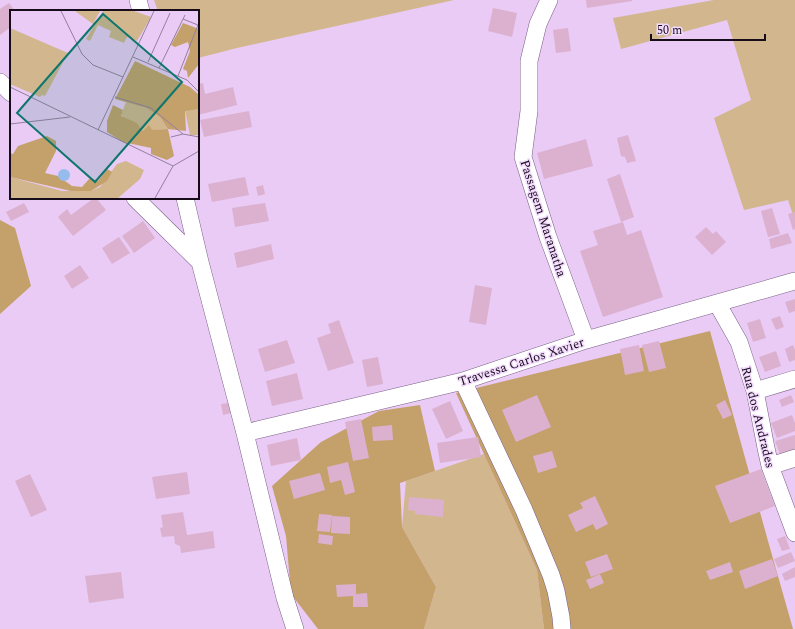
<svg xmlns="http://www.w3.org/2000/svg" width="795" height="629" font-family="Spectral,serif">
<rect width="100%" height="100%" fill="#e9cbf5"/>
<path fill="#d2b68e" d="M 154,0 L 454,0 L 237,48 L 198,58 L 198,11 L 158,11 Z
M 714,0 L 795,0 L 795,221 L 788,200 L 744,210 L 714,118 L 751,100 L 727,20 L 621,49 L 613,18 Z
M 484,454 L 537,570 L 544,629 L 424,629 L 436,587 L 402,527 L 406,481 Z"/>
<path fill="#c4a06a" d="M 0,220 L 15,228 L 31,286 L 0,314 Z
M 710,331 L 768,541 L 793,629 L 544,629 L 537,570 L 456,393 Z
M 420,405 L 435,471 L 400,483 L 402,527 L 436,587 L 424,629 L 318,629 L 291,594 L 286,536 L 272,486 L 321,442 L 379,411 Z"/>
<path fill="#dcb1d0" d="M 586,0 L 632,0 L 632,1 L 587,8 Z
M 9,3 L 15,11 L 11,11 L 11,27 L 0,35 L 0,9 Z
M 493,8 L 517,13 L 512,37 L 488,31 Z
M 568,28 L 571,51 L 556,53 L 553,30 Z
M 203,83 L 205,94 L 233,87 L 237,105 L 198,115 L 198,84 Z
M 249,111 L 252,127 L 204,137 L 200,120 Z
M 628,135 L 636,161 L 627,163 L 625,157 L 621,156 L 617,138 Z
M 586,139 L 593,166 L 544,179 L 537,153 Z
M 620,174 L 634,217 L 621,222 L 607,179 Z
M 245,177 L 249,195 L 212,202 L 208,184 Z
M 263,185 L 265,194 L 258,196 L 256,187 Z
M 94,198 L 96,198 L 106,210 L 73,236 L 58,217 L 67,209 L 71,215 Z
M 24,203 L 29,212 L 11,221 L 6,212 Z
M 265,203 L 269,221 L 235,227 L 232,208 Z
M 772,208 L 780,234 L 768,237 L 761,211 Z
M 795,212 L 795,229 L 793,230 L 788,214 Z
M 143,221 L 155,238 L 134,253 L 122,236 Z
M 623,222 L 627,235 L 641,230 L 663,297 L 603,317 L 580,251 L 598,245 L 593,231 Z
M 706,227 L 713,234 L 716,231 L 726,242 L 712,255 L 695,237 Z
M 788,233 L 792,243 L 771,249 L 769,239 Z
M 119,237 L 130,253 L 112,264 L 102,248 Z
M 271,244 L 274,259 L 237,268 L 234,253 Z
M 80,265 L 89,278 L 72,289 L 64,276 Z
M 475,285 L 492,288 L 486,325 L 469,322 Z
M 795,299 L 795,311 L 789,313 L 785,302 Z
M 780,316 L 784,327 L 776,330 L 771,319 Z
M 760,319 L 766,338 L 753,342 L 747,323 Z
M 339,320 L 354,363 L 328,371 L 317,338 L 331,333 L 328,324 Z
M 287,340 L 295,363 L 265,372 L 258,349 Z
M 659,341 L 666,368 L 649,372 L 642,345 Z
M 639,345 L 644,371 L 625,375 L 620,349 Z
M 793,345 L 795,350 L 795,360 L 789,362 L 785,349 Z
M 776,351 L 781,366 L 765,372 L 759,357 Z
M 378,357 L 383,384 L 367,387 L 362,360 Z
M 297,373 L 303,399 L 272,406 L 266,381 Z
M 537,395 L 551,427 L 516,442 L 502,410 Z
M 791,395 L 794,402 L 782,407 L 779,400 Z
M 725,400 L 732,415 L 723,419 L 716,405 Z
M 450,401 L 463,431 L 446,439 L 432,409 Z
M 228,403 L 231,413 L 223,415 L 221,404 Z
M 792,415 L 795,423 L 795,431 L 777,438 L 771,423 Z
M 361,419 L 369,458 L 353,461 L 345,422 Z
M 392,425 L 393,440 L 373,441 L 372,427 Z
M 795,435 L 795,449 L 780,454 L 775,441 Z
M 478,437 L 481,457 L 440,463 L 437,443 Z
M 297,438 L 301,460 L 271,466 L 267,445 Z
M 552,451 L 557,467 L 538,473 L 533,456 Z
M 348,462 L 355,492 L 345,495 L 341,480 L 330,483 L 327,467 Z
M 761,469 L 775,506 L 730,523 L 715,486 Z
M 187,472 L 190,494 L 156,499 L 152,477 Z
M 320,473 L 325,490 L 294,499 L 289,481 Z
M 30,474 L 47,510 L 31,517 L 15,481 Z
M 595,496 L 608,524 L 596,530 L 593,524 L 576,532 L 568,515 L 583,508 L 580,503 Z
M 409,497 L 444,500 L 443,517 L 415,514 L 415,511 L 408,510 Z
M 183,512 L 187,535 L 213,531 L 215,548 L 181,553 L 180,546 L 175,544 L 174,536 L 162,537 L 160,528 L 163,527 L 161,515 Z
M 319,514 L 332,515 L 330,532 L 317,531 Z
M 332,516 L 350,517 L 350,534 L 331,533 Z
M 319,534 L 333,536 L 332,545 L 318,543 Z
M 785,536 L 790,549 L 782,551 L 777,539 Z
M 791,552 L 795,561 L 778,568 L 774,559 Z
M 607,554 L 613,569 L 591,577 L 585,562 Z
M 772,559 L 778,576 L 745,589 L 739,571 Z
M 730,562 L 733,572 L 710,580 L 706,571 Z
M 795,567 L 795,577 L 785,581 L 782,574 Z
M 121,572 L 124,598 L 89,603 L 85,576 Z
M 600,574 L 604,583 L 590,589 L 586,580 Z
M 356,584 L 356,594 L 367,593 L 368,607 L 353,607 L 353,596 L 337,597 L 336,585 Z"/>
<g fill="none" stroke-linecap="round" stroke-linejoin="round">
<defs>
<path id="minor" d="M 138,0 L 141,11
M 549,0 L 538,24 L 529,61 L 529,111 L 523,157 L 548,237 L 586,340
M 0,82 L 11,93
M 135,198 L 200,262
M 185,198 L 200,262 L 245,433 L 285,598 L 295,629
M 717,303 L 739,342 L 755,391 L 766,448 L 770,466 L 795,533
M 463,381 L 524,510 L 551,575 L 556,591 L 561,617 L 562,629
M 755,391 L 795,379
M 245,433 L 463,381 L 586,340 L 795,281
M 770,466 L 795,458"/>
</defs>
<use href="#minor" stroke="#7b6186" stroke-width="18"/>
<use href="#minor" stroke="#fff" stroke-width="17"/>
</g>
<g text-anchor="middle" stroke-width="3" stroke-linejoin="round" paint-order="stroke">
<g font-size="13" fill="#160c1a" stroke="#f3dbfd">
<text transform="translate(544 218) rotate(72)" y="5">Passagem Maranatha</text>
<text transform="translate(521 361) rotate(-18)" y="5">Travessa Carlos Xavier</text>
<text transform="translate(759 417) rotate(76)" y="5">Rua dos Andrades</text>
</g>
</g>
<g transform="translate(10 10)">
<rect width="189" height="189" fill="#e9cbf5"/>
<path d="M 65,1 L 90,1 L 83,14 ZM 93,1 L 124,1 L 141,7 L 127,31 L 117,27 L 114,33 L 99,27 L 101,21 L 88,15 L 80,31 L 76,29 ZM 0,18 L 58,43 L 35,86 L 32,85 L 30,87 L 0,74 ZM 116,92 L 136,98 L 150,107 L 158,119 L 133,121 L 127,113 L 116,110 L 111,105 ZM 189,99 L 189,125 L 180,125 L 175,100 ZM 116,151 L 134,160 L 130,169 L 108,188 L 0,188 L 0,167 L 52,181 L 81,181 L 90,177 L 107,154 Z" fill="#d2b68e"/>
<path d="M 173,13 L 189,19 L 189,54 L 178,68 L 177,61 L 173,59 L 180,41 L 178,32 L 165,37 L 161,35 ZM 125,51 L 180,77 L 189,85 L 189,99 L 175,101 L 176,121 L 158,119 L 164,146 L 157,150 L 141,144 L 141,138 L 113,132 L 97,122 L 97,111 L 103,95 L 113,100 L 111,106 L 127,113 L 133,121 L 139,115 L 142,120 L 158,119 L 150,107 L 136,98 L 105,89 ZM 37,126 L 46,131 L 46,141 L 35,163 L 48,166 L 62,176 L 72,177 L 80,168 L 88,171 L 97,159 L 102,162 L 97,171 L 81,181 L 61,181 L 0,167 L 0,143 L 3,144 L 8,136 Z" fill="#c4a06a"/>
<path d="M48 165a6 6 0 1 1 12 0a6 6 0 1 1-12 0Z" fill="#96bbed"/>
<path fill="none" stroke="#957f9d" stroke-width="1" d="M 51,1 L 72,44 L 83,55 L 113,67M 123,47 L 177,70 L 189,82M 138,52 L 160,3M 149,58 L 175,5M 168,66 L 188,15 L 173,9M 0,77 L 163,156M 105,87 L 141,98 L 173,124 L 189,127M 0,114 L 60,107M 88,120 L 144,1M 161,127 L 173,124M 145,188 L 163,156 L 189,141"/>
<path fill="#0f766e" fill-opacity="0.15" stroke="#0f766e" stroke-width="2" d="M 93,4 L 172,72 L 85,172 L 7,103 Z"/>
<rect width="189" height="189" fill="none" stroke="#160c1a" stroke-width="2"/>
</g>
<path d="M651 34v6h114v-6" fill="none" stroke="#160c1a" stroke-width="2"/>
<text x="657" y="34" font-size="12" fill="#160c1a" stroke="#f3dbfd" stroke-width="3" paint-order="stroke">50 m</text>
</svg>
